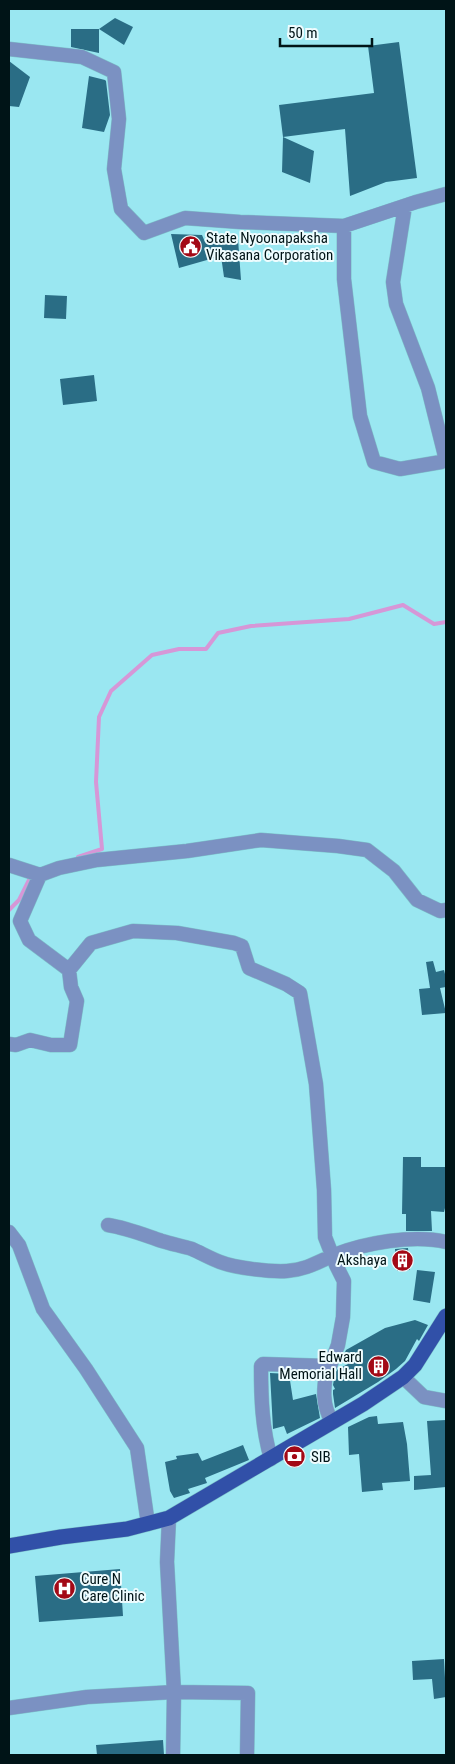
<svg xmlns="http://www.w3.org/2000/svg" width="455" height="1764" font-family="'Roboto Condensed',sans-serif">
<rect width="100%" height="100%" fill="#9ae7f1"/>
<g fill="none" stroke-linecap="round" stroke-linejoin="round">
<path stroke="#d697d7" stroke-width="4" d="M 78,857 L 102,849 L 96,782 L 99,717 L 111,691 L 152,655 L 179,649 L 206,649 L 218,633 L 251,626 L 349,619 L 403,605 L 434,624 L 446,622
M 9,910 L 19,900 L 29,880"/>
</g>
<path fill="#2a6d85" d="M 115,18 L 133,27 L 124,45 L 99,29 Z
M 71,29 L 99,29 L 99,53 L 71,47 Z
M 399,42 L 417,178 L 386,182 L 350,196 L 345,129 L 283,137 L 279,105 L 374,93 L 368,46 Z
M 9,61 L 30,77 L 19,107 L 9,106 Z
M 89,76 L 105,80 L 106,81 L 110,115 L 104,132 L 82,128 Z
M 283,137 L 314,151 L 310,183 L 282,172 Z
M 171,234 L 202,235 L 205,242 L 238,239 L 241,280 L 224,277 L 221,256 L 179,268 Z
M 45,295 L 67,296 L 66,319 L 44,318 Z
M 94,375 L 97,401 L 63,405 L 60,379 Z
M 433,961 L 436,972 L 444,970 L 446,978 L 446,987 L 440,988 L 446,1013 L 422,1015 L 419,989 L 430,988 L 426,962 Z
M 403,1157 L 421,1157 L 421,1167 L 445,1167 L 445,1208 L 444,1212 L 431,1211 L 432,1231 L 406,1231 L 406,1214 L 402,1214 Z
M 408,1248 L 410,1270 L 397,1271 L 395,1249 Z
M 417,1270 L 435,1272 L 430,1303 L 413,1300 Z
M 415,1320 L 428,1325 L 419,1341 L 417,1339 L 405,1361 L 396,1369 L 378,1382 L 335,1408 L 333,1394 L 333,1390 L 335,1389 L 333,1385 L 335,1373 L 338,1369 L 348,1364 L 343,1356 L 346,1350 L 385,1328 Z
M 270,1373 L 289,1374 L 293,1400 L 316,1394 L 320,1418 L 287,1434 L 284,1426 L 273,1429 Z
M 377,1416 L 378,1424 L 403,1422 L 407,1444 L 410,1481 L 382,1483 L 383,1490 L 362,1492 L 359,1454 L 349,1455 L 348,1427 L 369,1417 Z
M 446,1420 L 446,1487 L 414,1490 L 414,1476 L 431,1475 L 427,1421 Z
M 243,1445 L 249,1460 L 205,1478 L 207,1483 L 188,1489 L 190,1493 L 174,1498 L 170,1491 L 165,1462 L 177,1459 L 176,1456 L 198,1453 L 202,1461 Z
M 120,1569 L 123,1616 L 39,1622 L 35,1576 Z
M 444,1659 L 446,1697 L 434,1699 L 432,1679 L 413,1680 L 412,1661 Z
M 163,1740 L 164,1755 L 97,1755 L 96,1745 Z"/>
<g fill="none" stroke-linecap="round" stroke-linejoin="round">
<defs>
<path id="minor" d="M 9,49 L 82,57 L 114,72 L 119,119 L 114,169 L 121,209 L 144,233 L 185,218 L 240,222 L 344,226 L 416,202 L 446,194
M 344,226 L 344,279 L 360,416 L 374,462 L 400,469 L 441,462 L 445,460 L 444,452 L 428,388 L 396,304 L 393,282 L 405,206
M 9,865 L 40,875 L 59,868 L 97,860 L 187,851 L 261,840 L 338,846 L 367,850 L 394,871 L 417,900 L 440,911 L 446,910
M 69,970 L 91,943 L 133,931 L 177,933 L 234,943 L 242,946 L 249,968 L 286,984 L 300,993 L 316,1084 L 324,1190 L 325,1237 L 336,1265 L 344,1281 L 343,1317 L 338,1345 L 330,1366 L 327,1366 C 324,1387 321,1403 332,1422
M 9,1044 L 16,1045 L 30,1040 L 51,1045 L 70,1045 L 77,1001 L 71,987 L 69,970 L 29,940 L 20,921 L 40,875
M 108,1225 C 127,1228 144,1235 162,1241 C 172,1244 182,1246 192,1249 C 201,1253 210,1258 220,1262 C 236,1268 270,1272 287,1271 C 305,1270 318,1262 334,1255 C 365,1243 413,1234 446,1242
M 9,1232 L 19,1245 L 43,1309 L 86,1369 L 137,1448 L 148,1524
M 403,1377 L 424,1397 L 446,1401
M 271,1459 C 262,1428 261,1398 261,1366 L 263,1364 L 327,1366
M 169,1518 L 167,1562 L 174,1692 L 173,1755
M 9,1708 L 87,1697 L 174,1692 L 248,1693 L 247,1755"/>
<path id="major" d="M 9,1546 L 61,1537 L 127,1529 L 169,1518 L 363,1404 L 403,1377 L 415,1365 L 446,1316"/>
</defs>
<use href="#minor" stroke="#7ec1ca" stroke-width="15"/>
<use href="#major" stroke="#7ec1ca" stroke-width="16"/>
<use href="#minor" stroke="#7b91c2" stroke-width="14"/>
<use href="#major" stroke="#3150a8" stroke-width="15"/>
</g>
<defs>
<symbol id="civic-disc" viewBox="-11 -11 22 22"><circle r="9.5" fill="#a30916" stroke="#eefcfe"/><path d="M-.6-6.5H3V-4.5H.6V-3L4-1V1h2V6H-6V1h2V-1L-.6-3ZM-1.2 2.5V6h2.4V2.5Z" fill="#fff"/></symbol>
<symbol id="building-disc" viewBox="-11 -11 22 22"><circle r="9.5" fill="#a30916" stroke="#eefcfe"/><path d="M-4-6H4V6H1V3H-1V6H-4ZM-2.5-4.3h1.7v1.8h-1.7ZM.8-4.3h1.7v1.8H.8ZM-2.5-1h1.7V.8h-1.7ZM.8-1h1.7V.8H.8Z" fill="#fff"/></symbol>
<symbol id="bank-disc" viewBox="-11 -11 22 22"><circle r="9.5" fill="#a30916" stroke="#eefcfe"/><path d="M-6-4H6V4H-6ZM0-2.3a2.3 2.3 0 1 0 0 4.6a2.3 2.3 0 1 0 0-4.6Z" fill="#fff"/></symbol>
<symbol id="hospital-disc" viewBox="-11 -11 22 22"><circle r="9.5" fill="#a30916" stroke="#eefcfe"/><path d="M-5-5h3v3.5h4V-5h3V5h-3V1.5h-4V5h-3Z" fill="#fff"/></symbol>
</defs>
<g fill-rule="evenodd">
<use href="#civic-disc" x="178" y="234" width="25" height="25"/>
<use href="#building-disc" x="390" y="1248" width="25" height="25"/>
<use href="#building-disc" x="366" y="1354" width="25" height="25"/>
<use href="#bank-disc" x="282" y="1444" width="25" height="25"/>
<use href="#hospital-disc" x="52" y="1576" width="25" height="25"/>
</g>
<g text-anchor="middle" stroke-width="4" stroke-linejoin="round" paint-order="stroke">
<g font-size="15" fill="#001417" stroke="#eefcfe" text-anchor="start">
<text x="206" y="243">State Nyoonapaksha<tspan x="206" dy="17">Vikasana Corporation</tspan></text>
<text x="387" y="1265" text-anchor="end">Akshaya</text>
<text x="362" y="1362" text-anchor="end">Edward<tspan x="362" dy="17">Memorial Hall</tspan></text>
<text x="311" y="1462">SIB</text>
<text x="81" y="1584">Cure N<tspan x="81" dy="17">Care Clinic</tspan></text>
</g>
</g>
<rect width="455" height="1764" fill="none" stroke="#001417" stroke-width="20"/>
<path d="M280 38v8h92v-8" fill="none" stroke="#001417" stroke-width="2.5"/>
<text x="288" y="38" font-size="15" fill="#001417" stroke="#eefcfe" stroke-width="4" paint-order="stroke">50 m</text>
</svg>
